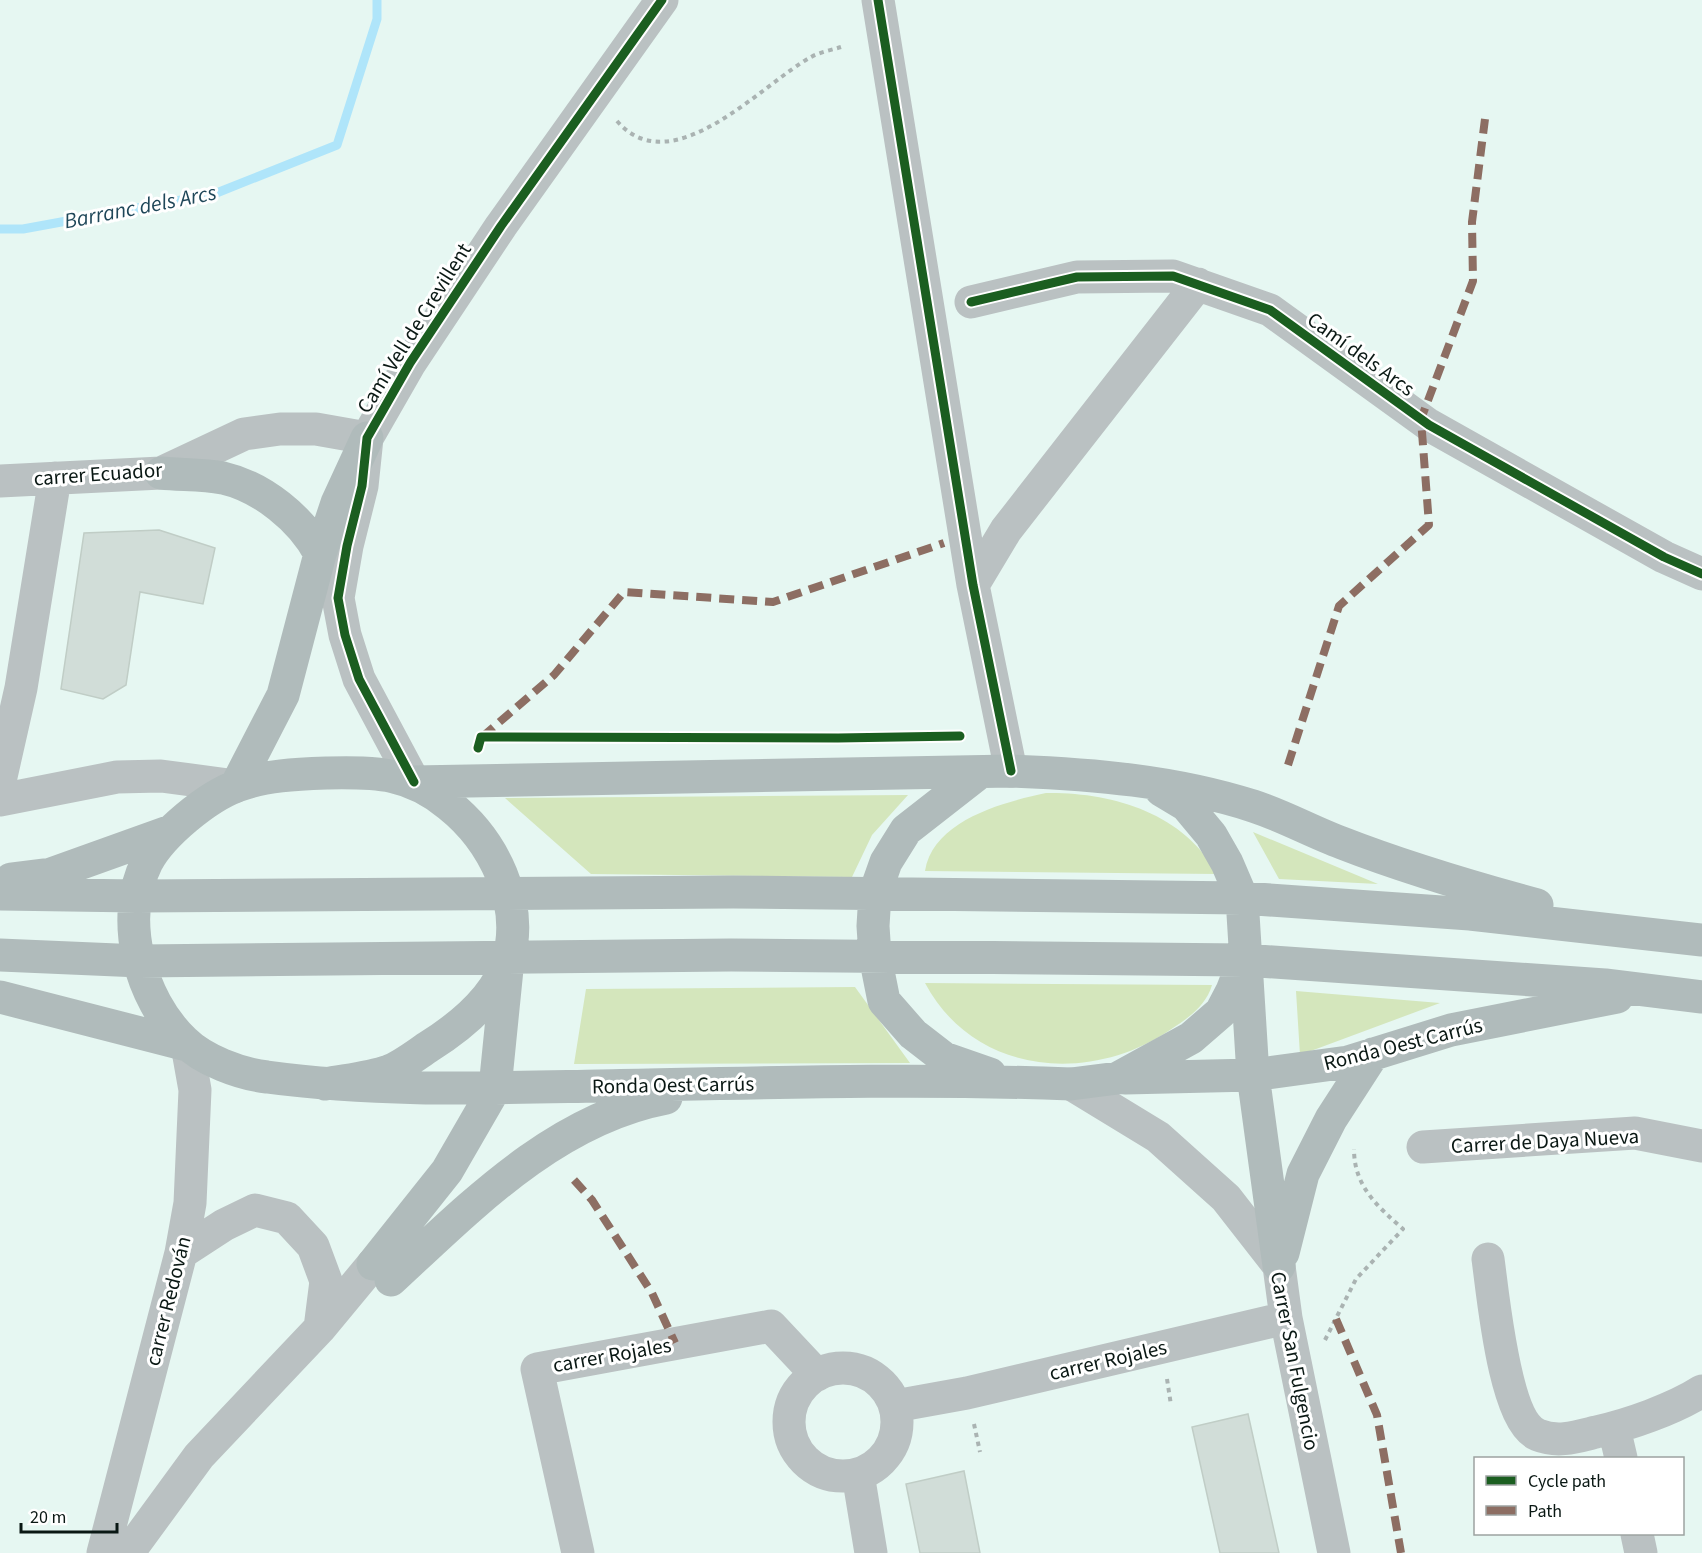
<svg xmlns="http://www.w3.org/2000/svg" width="1702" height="1553" font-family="'Source Sans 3',sans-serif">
<rect width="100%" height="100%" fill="#e6f7f2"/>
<path fill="#d4e6bc" d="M 1046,793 C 1112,792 1184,813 1217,874 L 925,871 C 933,820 1004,802 1046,793 Z
M 908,795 L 872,835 L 852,877 L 591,874 L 505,798 Z
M 1253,832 L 1378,884 L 1279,879 Z
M 925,983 L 1212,985 C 1206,1006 1188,1018 1170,1030 C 1089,1085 974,1075 925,983 Z
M 855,987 L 910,1063 L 574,1064 L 586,989 Z
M 1296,991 L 1440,1003 L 1300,1055 Z"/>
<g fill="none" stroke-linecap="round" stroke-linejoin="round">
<path stroke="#afe5fa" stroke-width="9" d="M 0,229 L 23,229 L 214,194 L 337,145 L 377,19 L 377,0"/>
</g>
<path fill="#d1ddd8" stroke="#c0cdc6" stroke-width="1.5" d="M 159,530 L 215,548 L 203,604 L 140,592 L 126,685 L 103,699 L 61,689 L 84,533 Z
M 1248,1414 L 1279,1553 L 1220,1553 L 1192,1427 Z
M 964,1471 L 980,1553 L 920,1553 L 906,1484 Z"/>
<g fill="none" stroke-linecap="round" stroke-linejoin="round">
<path stroke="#aab3b2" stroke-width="4" stroke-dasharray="4.5 4.5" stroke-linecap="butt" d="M 617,121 C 672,185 763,83 811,57 C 820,52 832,50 841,47
M 1325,1340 L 1356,1279 L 1403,1229 C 1377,1206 1354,1186 1354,1149
M 1167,1379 L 1171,1405
M 974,1424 L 980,1452"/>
<path stroke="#bac1c2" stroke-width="33" d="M 878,0 L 973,585 L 1011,771
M 971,302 L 1077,277 L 1173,276 L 1270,310 L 1429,425 L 1664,557 L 1702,574
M 0,481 L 161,473 L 244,434 L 280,429 L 316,429 L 367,438
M 973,585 L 1006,530 L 1198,284
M 0,781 L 21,688 L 55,478
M 414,782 L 359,679 L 345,635 L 338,598 L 347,546 L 362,486 L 367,438 L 410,363 L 501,226 L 662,0
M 0,800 L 117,777 L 161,776 L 236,786
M 1071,1084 L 1158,1137 L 1226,1198 L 1279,1266 L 1286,1318 L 1334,1553
M 1423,1147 L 1635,1133 L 1702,1146
M 181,1253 L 224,1225 L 255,1210 L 287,1218 L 313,1246 L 326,1281 L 320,1328
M 1488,1259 C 1493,1294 1504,1421 1538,1435 C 1558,1443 1576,1437 1596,1432 C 1628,1425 1674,1409 1702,1391
M789 1422a54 54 0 1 1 108 0a54 54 0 1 1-108 0Z
M 895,1406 L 967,1393 L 1286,1318
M 1614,1428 L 1621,1458
M 858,1474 L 871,1553
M 1637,1534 L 1641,1553
M 103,1553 L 181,1253 L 190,1203 L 195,1090 L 187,1045
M 128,1553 L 199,1456 L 320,1328 L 373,1264
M 578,1553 L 537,1369 L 771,1326 L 817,1375"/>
<path stroke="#b0bbbb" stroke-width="33" d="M 161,473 C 181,475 203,474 223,478 C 262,487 302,519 320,554
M 979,773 L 906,830 L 886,862 L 875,893 L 873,926 L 875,956 L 884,1001 L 913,1034 L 944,1058 L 990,1074
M 414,782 L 1011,771 C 1093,774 1175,781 1253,806 C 1284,816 1312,832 1342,843 C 1406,868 1471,887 1537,905
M 236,786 L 283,695 L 320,554 L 337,503 L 367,438
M 1161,790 L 1186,805 L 1211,835 L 1227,863 L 1242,898 L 1253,1075 L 1279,1266
M 11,879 L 51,874 L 171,831
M 0,894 L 137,896 L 733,892 L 1242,898 L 1470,914 L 1702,940
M 0,955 L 140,961 L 731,955 L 1244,960 L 1605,985 L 1702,997
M 0,997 L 187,1045
M 1125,1078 L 1253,1075 L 1348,1062 L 1451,1030 L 1617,997
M 325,1084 C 346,1080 369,1078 389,1071 C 402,1066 416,1055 428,1047 C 460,1027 496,998 508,960 C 525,903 493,840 449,805 C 410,773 378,772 328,773 C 299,774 265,775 237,786 C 207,797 162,834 147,862 C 118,919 140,999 184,1041 C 203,1060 240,1074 267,1077 C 377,1092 489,1088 599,1086 C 756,1083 914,1078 1071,1084 L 1118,1078 L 1191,1038 L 1221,1012 L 1232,991 L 1244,960
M 1283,1253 L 1303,1174 L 1331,1119 L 1373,1054
M 373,1264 L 447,1171 L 495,1088 L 507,969
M 391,1280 C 471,1206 555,1119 666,1098"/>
<path stroke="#8d6e63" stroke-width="8" stroke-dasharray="15 8" stroke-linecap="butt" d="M 482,737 L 554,675 L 624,592 L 773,602 L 944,543
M 1288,765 L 1339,606 L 1429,525 L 1421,419 L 1473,281 L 1472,222 L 1485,119
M 574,1180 L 592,1200 L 652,1293 L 675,1343
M 1336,1319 L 1377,1415 L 1401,1553"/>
<defs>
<path id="cycleway" d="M 878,0 L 973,585 L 1011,771
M 971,302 L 1077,277 L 1173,276 L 1270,310 L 1429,425 L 1664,557 L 1702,574
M 478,748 L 481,737 L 838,738 L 960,736
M 414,782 L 359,679 L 345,635 L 338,598 L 347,546 L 362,486 L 367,438 L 410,363 L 501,226 L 662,0"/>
</defs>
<use href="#cycleway" stroke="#fff" stroke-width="13"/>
<use href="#cycleway" stroke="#1b5e20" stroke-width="9"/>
</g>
<g text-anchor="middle" stroke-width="6" stroke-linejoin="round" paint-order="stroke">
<g font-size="21" fill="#0a1814" stroke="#fff">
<text transform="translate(414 328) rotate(-58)" y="7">Camí Vell de Crevillent</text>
<text transform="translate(1361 354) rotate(36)" y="7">Camí dels Arcs</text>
<text transform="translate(98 474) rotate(-4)" y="7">carrer Ecuador</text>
<text transform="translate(1403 1044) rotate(-14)" y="7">Ronda Oest Carrús</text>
<text transform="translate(673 1085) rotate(-1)" y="7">Ronda Oest Carrús</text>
<text transform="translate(1545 1141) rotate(-3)" y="7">Carrer de Daya Nueva</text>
<text transform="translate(168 1301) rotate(-76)" y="7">carrer Redován</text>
<text transform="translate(612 1355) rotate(-10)" y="7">carrer Rojales</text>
<text transform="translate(1108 1360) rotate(-13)" y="7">carrer Rojales</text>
<text transform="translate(1295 1361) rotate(79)" y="7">Carrer San Fulgencio</text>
</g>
<g font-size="22" font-style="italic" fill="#1f4759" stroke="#fff">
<text transform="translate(140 206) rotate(-11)" y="8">Barranc dels Arcs</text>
</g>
</g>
<rect x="1474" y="1457" width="210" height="78" fill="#ffffff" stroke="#9da3a1" stroke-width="1.5"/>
<rect x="1486" y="1476" width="30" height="9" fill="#1b5e20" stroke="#9da3a1" stroke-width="1.5"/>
<text x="1528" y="1487" font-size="18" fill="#0a1814">Cycle path</text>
<rect x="1486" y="1506" width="30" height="9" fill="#8d6e63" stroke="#9da3a1" stroke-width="1.5"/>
<text x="1528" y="1517" font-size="18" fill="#0a1814">Path</text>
<path d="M21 1523v9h96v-9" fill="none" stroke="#0a1814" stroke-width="3"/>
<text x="30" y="1523" font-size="18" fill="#0a1814" stroke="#ffffff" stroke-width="4.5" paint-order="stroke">20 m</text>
</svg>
